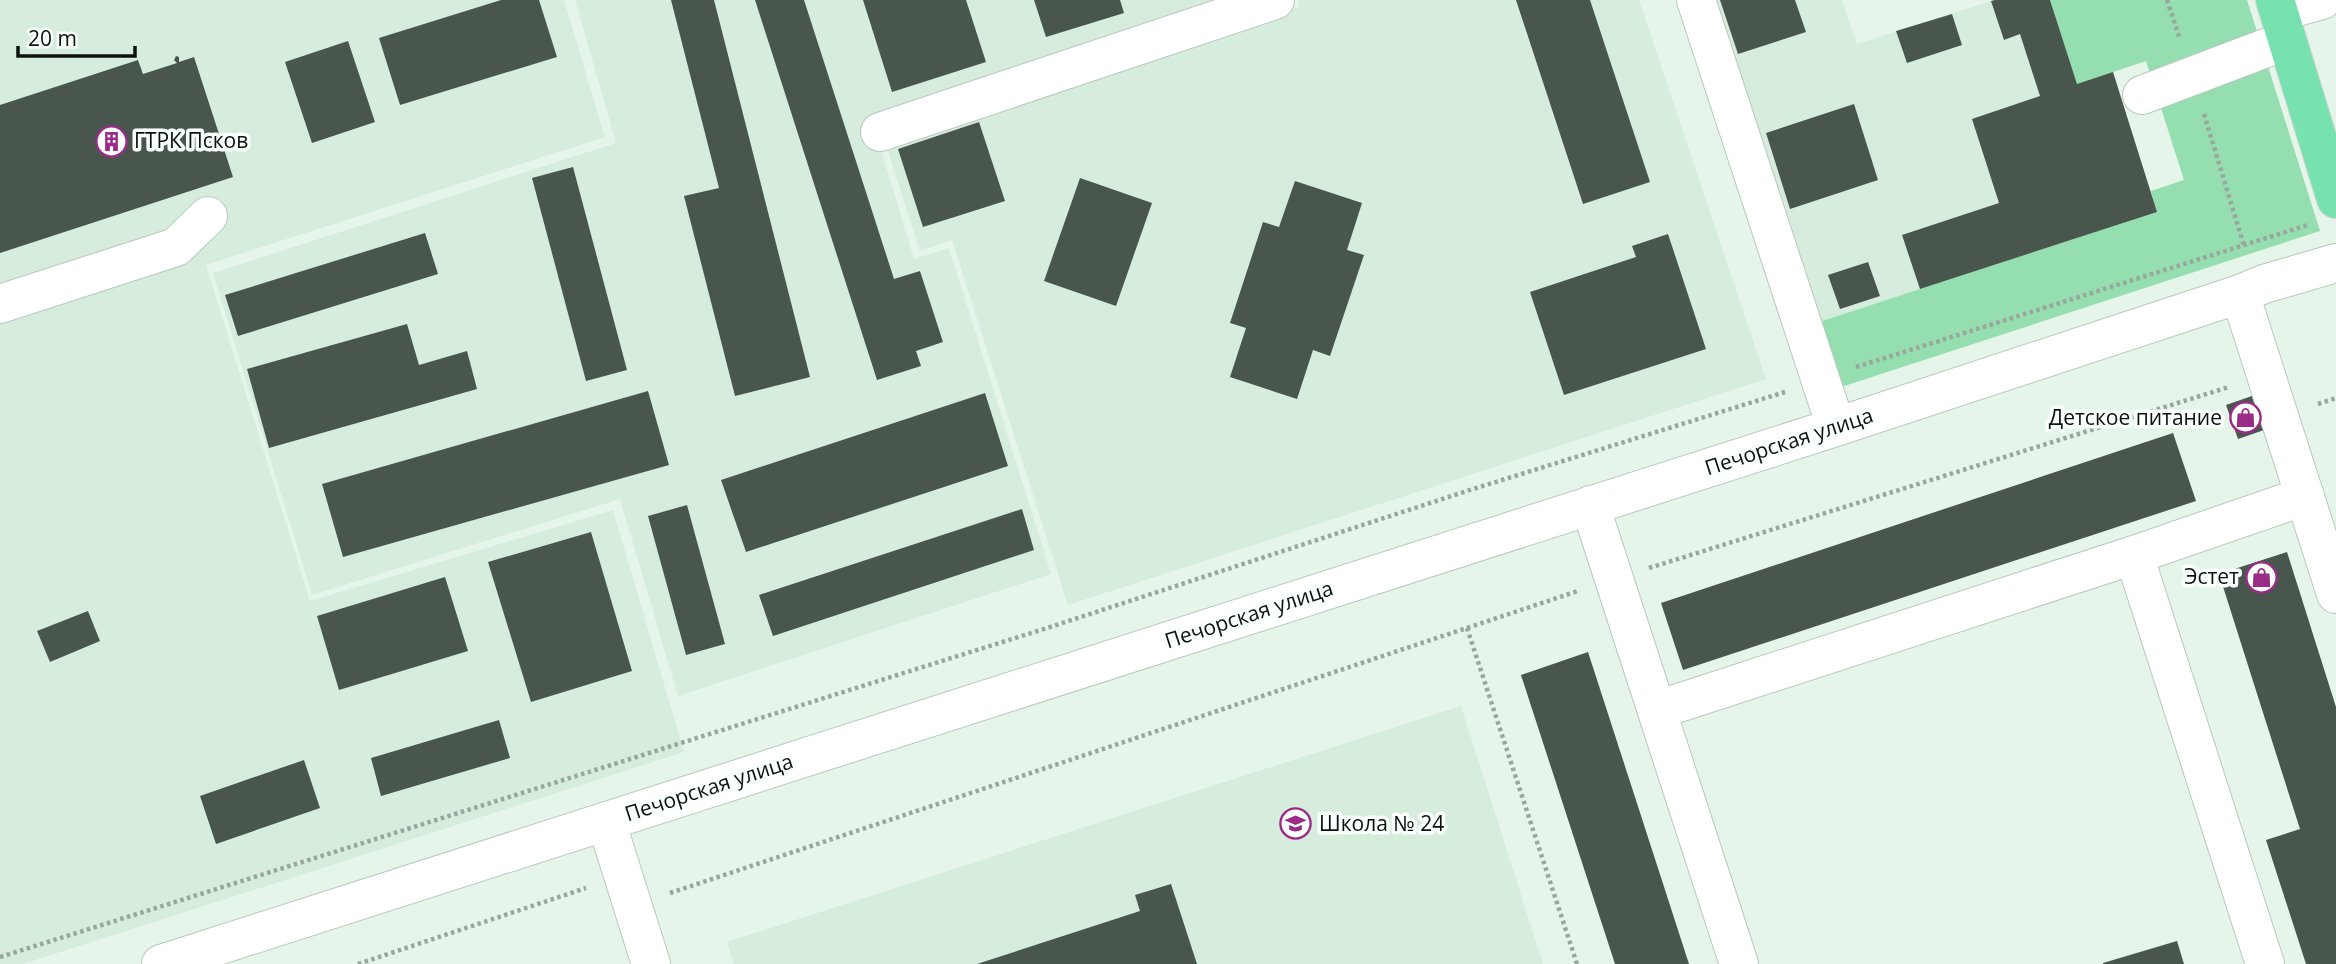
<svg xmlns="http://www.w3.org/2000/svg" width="2336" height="964" font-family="'Open Sans',sans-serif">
<rect width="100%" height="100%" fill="#e5f5ea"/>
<path fill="#d6eddd" d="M 0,0 L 564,0 L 605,137 L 206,265 L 310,601 L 613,510 L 684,752 L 23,964 L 0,964 Z
M 575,0 L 1252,0 L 874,127 L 914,259 L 949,248 L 1051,574 L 678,696 L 620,499 L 312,595 L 213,273 L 616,143 Z
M 1298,0 L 1639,0 L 1766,379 L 1068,605 L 952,240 L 920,251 L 885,142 L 1299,7 Z
M 1710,0 L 1842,0 L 1857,44 L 1994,0 L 2050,0 L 2077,83 L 2113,72 L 2157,212 L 1816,323 Z
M 1461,706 L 1543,964 L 734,964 L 727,942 Z"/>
<path fill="#95deaf" d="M 2050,0 L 2247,0 L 2320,231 L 1838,388 L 1816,323 L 2156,212 L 2151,191 L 2184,180 L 2146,61 L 2077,84 Z"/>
<path fill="#48564d" d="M 501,0 L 539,0 L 557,57 L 400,105 L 379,38 Z
M 671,0 L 714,0 L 810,377 L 735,396 L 684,196 L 719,188 Z
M 755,0 L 804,0 L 894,279 L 920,271 L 943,342 L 916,351 L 921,366 L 877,380 Z
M 863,0 L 966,0 L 986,62 L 892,92 Z
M 1034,0 L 1120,0 L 1124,13 L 1046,37 Z
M 1516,0 L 1590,0 L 1650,182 L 1583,204 Z
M 1720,0 L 1795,0 L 1806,32 L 1738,54 Z
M 1995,0 L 2050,0 L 2077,84 L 2113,72 L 2157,212 L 1920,289 L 1902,235 L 1999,203 L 1972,119 L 2040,96 L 2020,34 L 2004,40 L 1991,1 Z
M 1952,14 L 1962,45 L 1907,63 L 1896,31 Z
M 348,41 L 375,122 L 312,143 L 285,62 Z
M 176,56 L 179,57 L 179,62 L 194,57 L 233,177 L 0,253 L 0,105 L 138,60 L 143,74 L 177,63 L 174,60 Z
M 1854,104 L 1878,180 L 1790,209 L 1766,133 Z
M 979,122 L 1005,201 L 923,227 L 898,149 Z
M 573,167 L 627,370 L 586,381 L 532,178 Z
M 1080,178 L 1152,203 L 1116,306 L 1044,281 Z
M 1295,181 L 1362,203 L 1347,250 L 1364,255 L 1330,356 L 1313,350 L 1297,399 L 1230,377 L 1246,328 L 1230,323 L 1263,222 L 1279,227 Z
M 425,233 L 438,274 L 238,336 L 225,295 Z
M 1668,234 L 1706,349 L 1564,395 L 1530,292 L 1636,257 L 1632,246 Z
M 1868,262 L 1880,296 L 1840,309 L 1828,275 Z
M 407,324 L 419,365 L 467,351 L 477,389 L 269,448 L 247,369 Z
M 648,391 L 669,465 L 343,557 L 322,484 Z
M 985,393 L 1008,466 L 746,552 L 721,480 Z
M 2252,396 L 2264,430 L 2238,439 L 2226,405 Z
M 2173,433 L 2196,501 L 1683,670 L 1661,603 Z
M 687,505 L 725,644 L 686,655 L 648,516 Z
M 1022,509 L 1034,550 L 773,636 L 759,595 Z
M 591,532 L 632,671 L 531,702 L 488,562 Z
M 2287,552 L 2336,707 L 2336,964 L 2306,964 L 2266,840 L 2300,829 L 2219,574 Z
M 445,577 L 468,651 L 339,690 L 317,616 Z
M 88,611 L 100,641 L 50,662 L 37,631 Z
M 1588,652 L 1689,964 L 1615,964 L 1521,675 Z
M 499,720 L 510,758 L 381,796 L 371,758 Z
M 304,760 L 320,808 L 216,844 L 200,796 Z
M 1171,884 L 1197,964 L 977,964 L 1140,911 L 1135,895 Z
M 2177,941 L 2184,964 L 2103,964 L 2103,963 Z"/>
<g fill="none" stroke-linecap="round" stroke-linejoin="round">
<defs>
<path id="minor" d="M 1696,0 L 1836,427
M 2279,12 L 2322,0
M 2142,95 L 2287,40
M 880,132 L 1275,0
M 2240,294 L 2336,594
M 0,304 L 176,247 L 208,216
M 1590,505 L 1739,964
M 2134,555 L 2265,964
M 1657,710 L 2134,555 L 2305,496
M 606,821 L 651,964
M 161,964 L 1836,427 L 2240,294 L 2264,284 L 2336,263"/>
<path id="major" d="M 2275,0 L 2336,199"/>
</defs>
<use href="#minor" stroke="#b9c8be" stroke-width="40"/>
<use href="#major" stroke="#d3d4d3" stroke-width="40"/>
<path stroke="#99a59d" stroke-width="4.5" stroke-dasharray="3.5 3.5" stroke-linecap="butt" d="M 2167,0 L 2180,39
M 2204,114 L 2244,246
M 1856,367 L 2308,225
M 2318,404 L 2336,398
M 1649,568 L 2229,387
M 1467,628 L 1577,964
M 670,893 L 1578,591
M 0,957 L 1047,628 L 1473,489 L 1785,392
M 358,964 L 586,888"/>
<use href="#minor" stroke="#fff" stroke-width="38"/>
<use href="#major" stroke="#78e1b0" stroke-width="38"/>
</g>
<defs>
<symbol id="building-ring" viewBox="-11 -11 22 22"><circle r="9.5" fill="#f9fffb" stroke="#9c2b88" stroke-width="1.5"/><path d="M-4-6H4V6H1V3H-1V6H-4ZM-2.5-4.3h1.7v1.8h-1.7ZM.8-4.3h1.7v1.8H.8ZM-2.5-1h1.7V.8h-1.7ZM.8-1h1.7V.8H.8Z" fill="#9c2b88"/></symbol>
<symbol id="shop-ring" viewBox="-11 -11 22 22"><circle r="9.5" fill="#f9fffb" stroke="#9c2b88" stroke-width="1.5"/><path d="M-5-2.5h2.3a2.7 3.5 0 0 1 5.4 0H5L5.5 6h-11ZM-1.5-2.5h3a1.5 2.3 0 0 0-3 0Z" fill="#9c2b88"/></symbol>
<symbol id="school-ring" viewBox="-11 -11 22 22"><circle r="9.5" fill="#f9fffb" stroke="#9c2b88" stroke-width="1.5"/><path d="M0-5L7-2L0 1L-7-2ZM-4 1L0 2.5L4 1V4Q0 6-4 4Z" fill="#9c2b88"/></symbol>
</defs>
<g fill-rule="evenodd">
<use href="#building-ring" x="94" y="124" width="35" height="35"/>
<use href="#shop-ring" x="2228" y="400" width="35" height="35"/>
<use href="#shop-ring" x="2244" y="560" width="35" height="35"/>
<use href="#school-ring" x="1278" y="806" width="35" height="35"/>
</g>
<g text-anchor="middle" stroke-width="7" stroke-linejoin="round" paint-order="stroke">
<g font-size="21" fill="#0c110d" stroke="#f9fffb" text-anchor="start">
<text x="134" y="148">ГТРК Псков</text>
<text x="2222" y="425" text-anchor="end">Детское питание</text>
<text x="2239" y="584" text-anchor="end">Эстет</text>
<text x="1319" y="831">Школа № 24</text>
</g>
<g font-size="21" fill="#0c110d" stroke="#f9fffb">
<text transform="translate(1789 442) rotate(-18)" y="7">Печорская улица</text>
<text transform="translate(1249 615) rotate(-18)" y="7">Печорская улица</text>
<text transform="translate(709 788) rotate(-18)" y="7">Печорская улица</text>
</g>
</g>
<path d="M18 46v10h117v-10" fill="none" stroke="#0c110d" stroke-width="3.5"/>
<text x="28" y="46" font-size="21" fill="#0c110d" stroke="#f9fffb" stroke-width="5" paint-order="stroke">20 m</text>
</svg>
